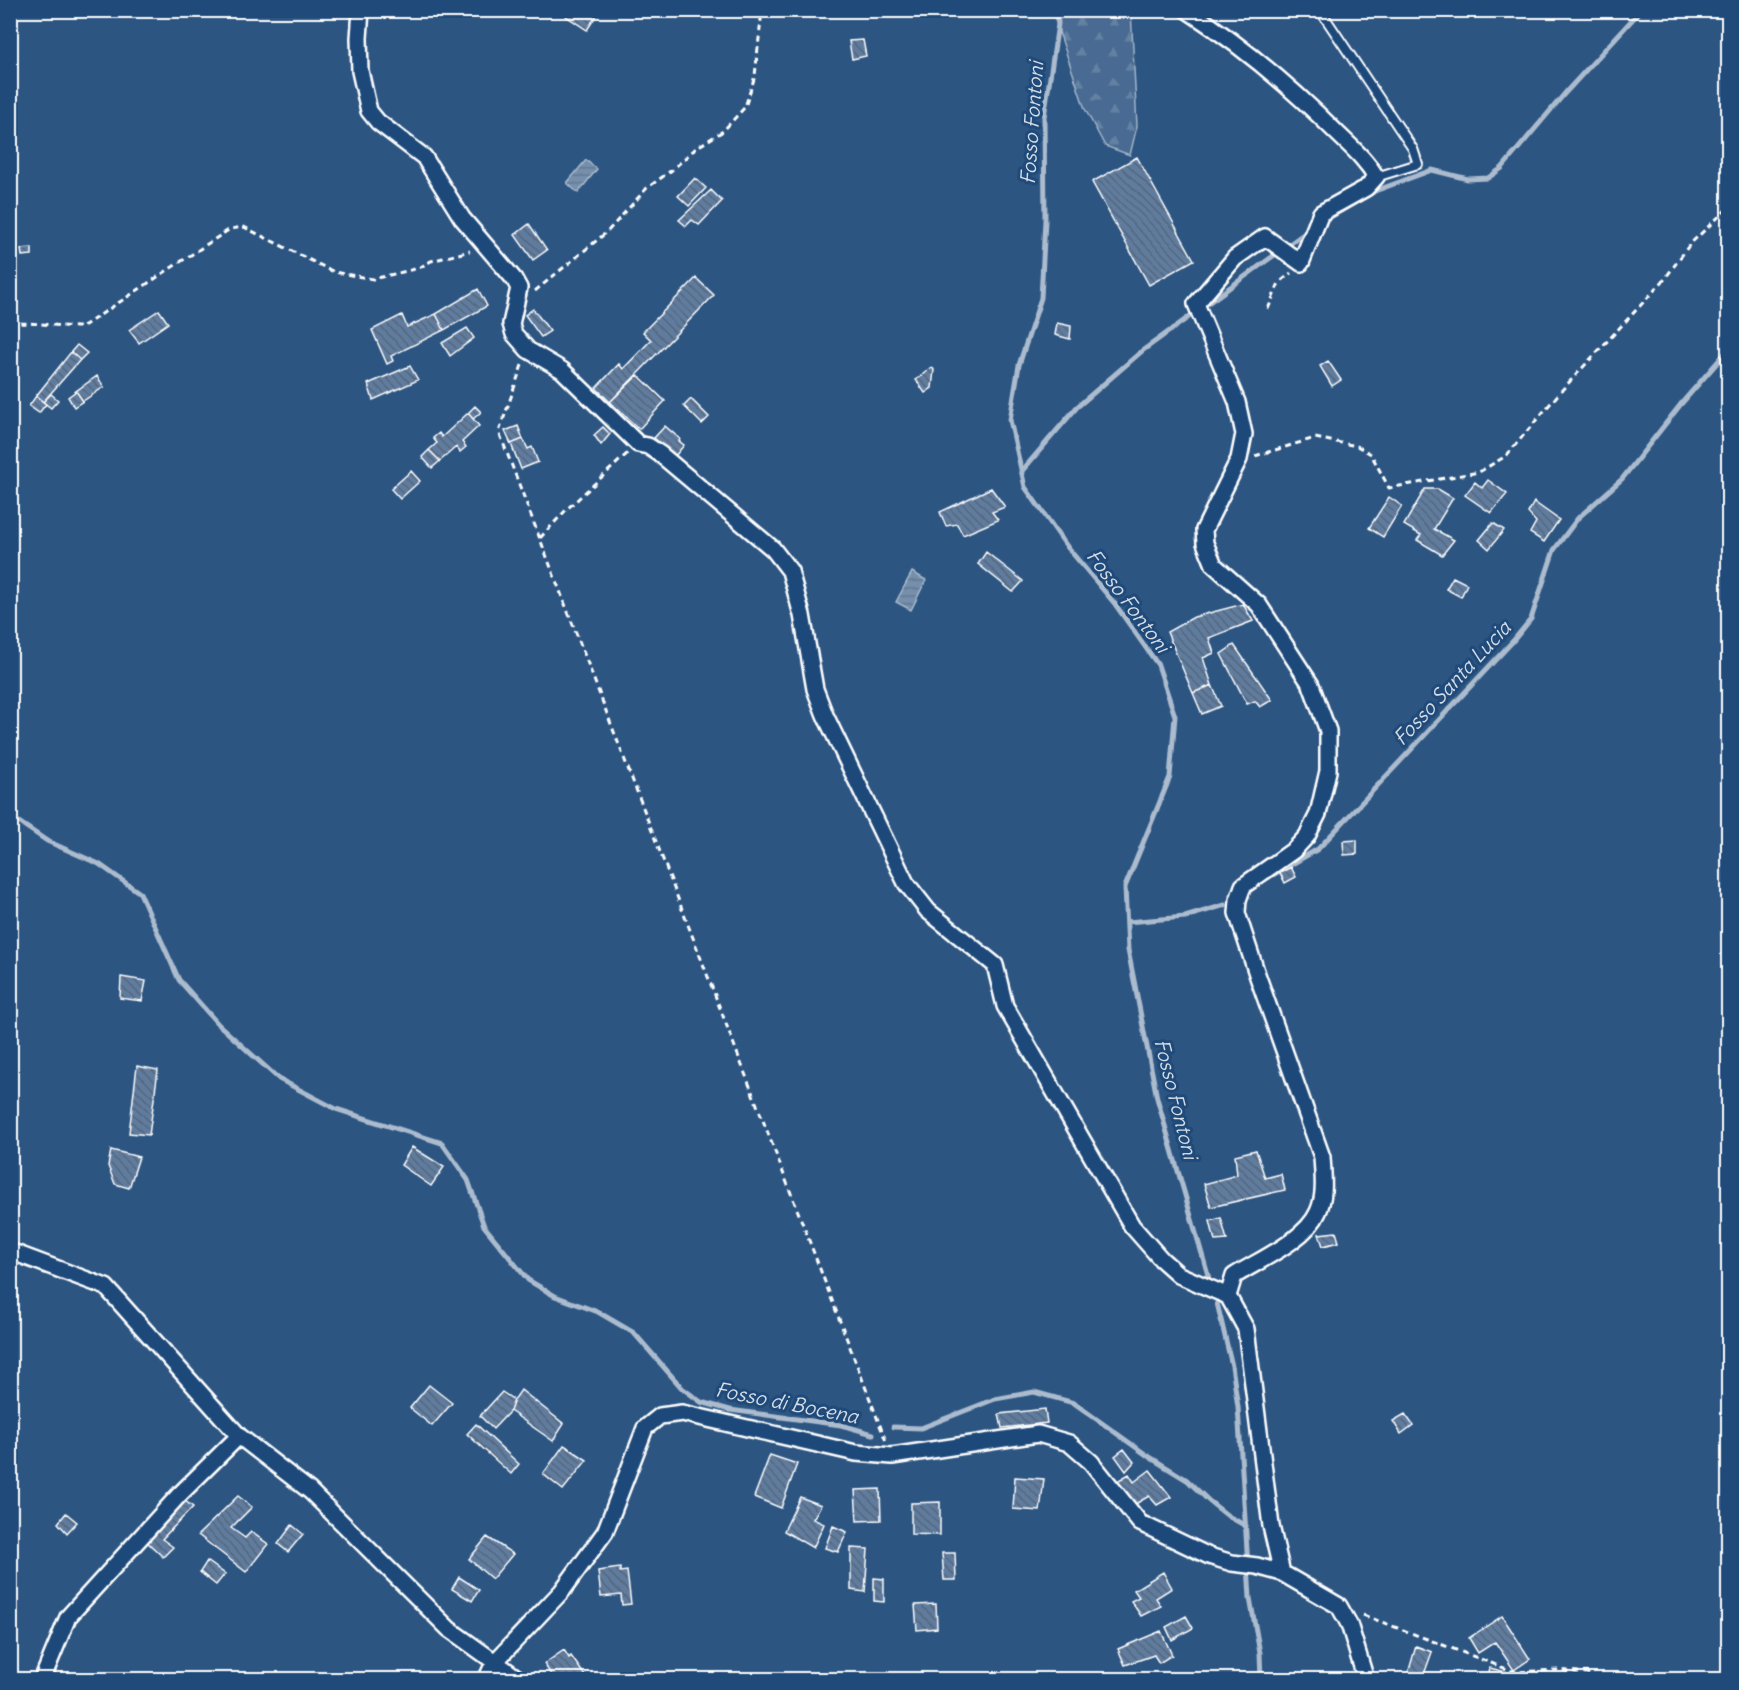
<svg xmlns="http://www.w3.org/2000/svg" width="1739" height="1690" font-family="Delius,sans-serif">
<defs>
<pattern id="forest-firs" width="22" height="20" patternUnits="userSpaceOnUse" patternTransform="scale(1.5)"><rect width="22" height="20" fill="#486b92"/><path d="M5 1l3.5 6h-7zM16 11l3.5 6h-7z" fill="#6381a2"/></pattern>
<pattern id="water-rules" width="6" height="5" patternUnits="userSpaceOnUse" patternTransform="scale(1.5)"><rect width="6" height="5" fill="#748fad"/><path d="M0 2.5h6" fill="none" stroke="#66788b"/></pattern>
<pattern id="building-back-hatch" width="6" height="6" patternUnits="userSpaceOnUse" patternTransform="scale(1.5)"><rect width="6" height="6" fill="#5e7c9f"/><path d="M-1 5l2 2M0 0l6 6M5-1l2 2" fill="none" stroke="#56667a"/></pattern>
</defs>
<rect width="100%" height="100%" fill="#2c5582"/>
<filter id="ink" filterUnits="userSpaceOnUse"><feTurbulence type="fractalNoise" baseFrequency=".0167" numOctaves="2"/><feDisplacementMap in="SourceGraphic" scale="12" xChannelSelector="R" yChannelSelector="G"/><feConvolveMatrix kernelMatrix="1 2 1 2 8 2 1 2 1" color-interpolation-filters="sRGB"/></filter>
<g filter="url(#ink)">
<path fill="url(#forest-firs)" stroke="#a4b5c8" stroke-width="1.5" d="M 1052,11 L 1131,11 L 1137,126 L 1130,155 L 1105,146 L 1085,109 Z"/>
<path fill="url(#water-rules)" stroke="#acbcce" stroke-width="1.5" d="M 586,160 L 597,169 L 578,193 L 567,183 Z
M 912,572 L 926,580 L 911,610 L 896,602 Z"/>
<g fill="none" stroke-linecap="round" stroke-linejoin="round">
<path stroke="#acbcce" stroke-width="5" d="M 1057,10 L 1058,24 L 1044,117 L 1045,220 L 1041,298 L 1019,365 L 1010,420 L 1025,487 L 1068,548 L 1115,604 L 1158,665 L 1175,716 L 1170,777 L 1125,887 L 1128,950 L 1157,1098 L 1210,1282
M 1322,222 L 1375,191 L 1432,170 L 1468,179 L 1488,178 L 1502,168 L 1566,92 L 1641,10
M 1021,472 L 1077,407 L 1142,351 L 1309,230
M 10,816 L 47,841 L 99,864 L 140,893 L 179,980 L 218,1024 L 279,1079 L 336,1109 L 442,1143 L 468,1180 L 484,1226 L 528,1280 L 555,1296 L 598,1312 L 634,1333 L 682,1388 L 701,1402 L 730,1410 L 841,1425 L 873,1434
M 1259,883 L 1318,849 L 1513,641 L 1531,619 L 1554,550 L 1578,518 L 1622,479 L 1681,404 L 1728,350
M 1127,922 L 1185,917 L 1225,905
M 1217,1303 L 1232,1366 L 1238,1407 L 1250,1598 L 1260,1653 L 1261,1680
M 893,1427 L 921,1428 L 995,1399 L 1034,1392 L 1074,1403 L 1148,1456 L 1187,1480 L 1209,1501 L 1228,1516 L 1246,1526"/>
</g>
<path fill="url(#building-back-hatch)" stroke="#fff" stroke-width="1.5" d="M 570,10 L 600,10 L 587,30 L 566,16 Z
M 776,10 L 800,10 L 800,14 L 776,12 Z
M 863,40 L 866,56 L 852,59 L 849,41 Z
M 1137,157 L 1194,260 L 1149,285 L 1092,182 Z
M 695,178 L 706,188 L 689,206 L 678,196 Z
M 711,190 L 722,201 L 699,225 L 692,220 L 686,226 L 679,220 Z
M 529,224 L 547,250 L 533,260 L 515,235 Z
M 32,248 L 32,255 L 22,256 L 21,249 Z
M 696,278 L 714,295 L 610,402 L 596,388 L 619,364 L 623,369 L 651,340 L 643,332 Z
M 478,289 L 487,306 L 444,330 L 436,314 Z
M 533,309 L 550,331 L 541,337 L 525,315 Z
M 159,310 L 168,323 L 139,343 L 129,330 Z
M 436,314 L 444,330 L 391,356 L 393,361 L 387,364 L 372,330 L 402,315 L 407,327 Z
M 1057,323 L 1071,326 L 1070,339 L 1055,335 Z
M 467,328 L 474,338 L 450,356 L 442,343 Z
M 77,345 L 87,353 L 80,360 L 71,352 Z
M 71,352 L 80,360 L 43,402 L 36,396 Z
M 1328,361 L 1341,380 L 1332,386 L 1320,366 Z
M 410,366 L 418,380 L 373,400 L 368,384 Z
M 932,367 L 934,370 L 932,388 L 925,393 L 916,380 Z
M 638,375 L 665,401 L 639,429 L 610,402 Z
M 97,376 L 104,387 L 83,401 L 76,391 Z
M 76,391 L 83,401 L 74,407 L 68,397 Z
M 51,394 L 58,400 L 51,408 L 43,402 Z
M 36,396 L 46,404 L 39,413 L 29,406 Z
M 691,399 L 709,417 L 702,424 L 684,406 Z
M 475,406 L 481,412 L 473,419 L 468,413 Z
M 468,413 L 479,426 L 462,442 L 466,447 L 460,452 L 456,447 L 440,461 L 429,450 L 437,443 L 433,438 L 439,433 L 442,437 Z
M 518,426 L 523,439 L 511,444 L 505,431 Z
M 665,426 L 680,439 L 679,441 L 684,445 L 675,456 L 654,438 Z
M 603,427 L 610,434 L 601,445 L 594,435 Z
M 523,439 L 528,449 L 532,447 L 538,462 L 521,469 L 511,444 Z
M 429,450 L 440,461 L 432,468 L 422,457 Z
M 411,471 L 420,481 L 400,499 L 391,489 Z
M 1488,480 L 1507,494 L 1491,513 L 1465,495 L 1475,482 L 1482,488 Z
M 991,488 L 1005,507 L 992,512 L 998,520 L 963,535 L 957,524 L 946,526 L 940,512 Z
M 1425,489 L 1438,489 L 1453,498 L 1434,529 L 1454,540 L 1442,555 L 1417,540 L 1421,535 L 1404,525 Z
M 1389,497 L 1402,506 L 1383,537 L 1369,528 Z
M 1534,502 L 1559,520 L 1544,542 L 1530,533 L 1536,522 L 1528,513 Z
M 1493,523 L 1504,530 L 1489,549 L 1479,540 Z
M 986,552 L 1023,581 L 1013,592 L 978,564 Z
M 1453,577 L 1467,584 L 1461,597 L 1446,589 Z
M 1243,604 L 1253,621 L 1209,638 L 1214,653 L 1203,658 L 1212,685 L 1193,693 L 1167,632 L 1194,617 Z
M 1234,645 L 1272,700 L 1260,707 L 1255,701 L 1247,704 L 1221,654 Z
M 1212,685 L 1221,706 L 1202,714 L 1193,693 Z
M 1357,840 L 1357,854 L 1344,855 L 1343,841 Z
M 1291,867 L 1296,877 L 1285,883 L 1280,873 Z
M 121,977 L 146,981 L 142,1001 L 120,998 Z
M 137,1066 L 158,1070 L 149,1135 L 129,1133 Z
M 412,1147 L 444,1167 L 431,1186 L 401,1165 Z
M 111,1150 L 139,1157 L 129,1188 L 115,1184 L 108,1166 Z
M 1256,1150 L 1265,1178 L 1281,1174 L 1285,1190 L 1211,1207 L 1204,1184 L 1237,1175 L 1235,1155 Z
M 1221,1218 L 1227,1240 L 1215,1241 L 1210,1221 Z
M 1336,1232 L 1339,1242 L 1323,1246 L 1319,1234 Z
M 429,1385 L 452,1403 L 432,1426 L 410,1408 Z
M 521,1390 L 564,1424 L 553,1441 L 510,1411 L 514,1400 Z
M 502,1392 L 514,1400 L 510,1411 L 493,1429 L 480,1416 Z
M 1045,1409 L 1047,1423 L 1002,1428 L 999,1414 Z
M 1405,1414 L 1413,1425 L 1401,1434 L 1393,1421 Z
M 476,1424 L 519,1464 L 511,1474 L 467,1434 Z
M 564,1445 L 587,1460 L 563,1490 L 543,1474 Z
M 1124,1449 L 1134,1462 L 1126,1471 L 1115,1456 Z
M 770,1455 L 797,1464 L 781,1508 L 754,1497 Z
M 1150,1470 L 1171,1497 L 1157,1505 L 1149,1496 L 1132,1506 L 1114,1483 L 1129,1474 L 1134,1482 Z
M 1015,1477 L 1044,1479 L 1040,1511 L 1013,1509 Z
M 880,1489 L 881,1520 L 857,1521 L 855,1490 Z
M 238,1496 L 252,1507 L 231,1528 L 245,1538 L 251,1532 L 268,1544 L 246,1572 L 198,1535 Z
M 180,1497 L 193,1507 L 162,1539 L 173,1547 L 163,1557 L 144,1539 Z
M 800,1497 L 821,1505 L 813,1519 L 824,1524 L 813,1548 L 784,1531 Z
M 940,1502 L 940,1535 L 911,1534 L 911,1503 Z
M 66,1513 L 77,1522 L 67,1533 L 58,1523 Z
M 292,1525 L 303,1534 L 288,1552 L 278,1544 Z
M 833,1526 L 847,1532 L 838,1552 L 825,1548 Z
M 487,1537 L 513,1554 L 492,1579 L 469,1559 Z
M 851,1548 L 868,1549 L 865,1592 L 851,1590 Z
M 942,1553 L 955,1553 L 956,1580 L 944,1580 Z
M 207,1561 L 225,1574 L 216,1585 L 200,1572 Z
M 620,1568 L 620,1572 L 627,1571 L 631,1604 L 622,1605 L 621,1595 L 601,1597 L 598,1571 Z
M 1163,1572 L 1172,1588 L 1156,1598 L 1161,1606 L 1141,1616 L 1131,1601 L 1139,1597 L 1134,1590 Z
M 459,1577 L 479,1590 L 472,1601 L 452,1589 Z
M 874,1578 L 884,1579 L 884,1602 L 874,1601 Z
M 936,1604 L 937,1628 L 917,1630 L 915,1605 Z
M 1186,1616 L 1193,1628 L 1172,1640 L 1166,1627 Z
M 1502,1616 L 1530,1659 L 1514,1670 L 1495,1642 L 1478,1653 L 1469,1638 Z
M 1161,1631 L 1172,1655 L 1159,1663 L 1154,1655 L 1125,1665 L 1118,1649 Z
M 1416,1646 L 1432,1652 L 1422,1680 L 1413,1680 L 1407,1677 Z
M 564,1650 L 569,1658 L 571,1656 L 588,1680 L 555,1680 L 544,1664 Z
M 1490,1668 L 1506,1672 L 1505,1680 L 1487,1680 Z"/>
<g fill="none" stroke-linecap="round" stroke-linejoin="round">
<defs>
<path id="lane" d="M 1320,10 L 1413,149 L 1418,164 L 1376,177"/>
<path id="street" d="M 361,10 L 359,38 L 360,71 L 369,111 L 378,122 L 424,157 L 462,218 L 514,279 L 519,288 L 511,324 L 514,334 L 528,350 L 562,370 L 638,444 L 648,446 L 660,454 L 773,549 L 790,571 L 802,615 L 815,689 L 825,715 L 906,883 L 928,911 L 995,965 L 1005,1006 L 1132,1226 L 1161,1259 L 1179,1275 L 1228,1296 L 1246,1329 L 1271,1526 L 1282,1573
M 1187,10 C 1241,45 1291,87 1336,132 C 1350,146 1366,159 1376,177 L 1366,188 L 1321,213 L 1301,263 L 1265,237 L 1235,258 L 1196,304 L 1237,402 L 1244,434 L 1239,459 L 1204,530 L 1205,543 L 1214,565 L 1259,605 L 1311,685 L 1328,731 L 1328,771 L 1318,814 L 1307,836 L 1294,850 L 1243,886 L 1238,900 L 1237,913 L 1258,977 L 1322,1157 C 1323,1175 1326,1195 1318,1212 C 1306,1240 1259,1260 1234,1276 L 1228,1296
M 10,1251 L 106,1287 L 239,1436 L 310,1491 L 449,1629 L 520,1680
M 42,1680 L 68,1617 L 180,1494 L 239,1436
M 486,1680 L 494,1663 L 562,1591 L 605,1532 L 645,1428 L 660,1416 L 682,1413 L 856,1453 L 892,1456 L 1038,1434 L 1069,1443 L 1091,1462 L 1140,1523 L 1209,1556 L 1232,1563 L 1257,1566 L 1282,1573 L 1339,1606 L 1349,1624 L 1366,1680"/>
</defs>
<use href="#lane" stroke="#fff" stroke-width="12"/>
<use href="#street" stroke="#fff" stroke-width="20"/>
<path stroke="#fff" stroke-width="3" stroke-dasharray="6 4.5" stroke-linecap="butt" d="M 535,291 L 607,232 L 647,188 L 672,170 L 696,148 L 723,131 L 745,107 L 755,76 L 762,10
M 1268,309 L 1279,283 L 1291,273
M 10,324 C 34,321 58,327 82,327 L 230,229 L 244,227 L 334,272 L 373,279 L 419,268 L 431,261 L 470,251
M 522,365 L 499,432 L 886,1441
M 1255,456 L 1315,438 L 1357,446 L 1371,454 L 1389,488 L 1479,472 L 1506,456 L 1561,391 L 1664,280 L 1690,244 L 1728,208
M 540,538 L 567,509 L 628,453
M 1363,1615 L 1515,1672 L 1559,1670 L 1587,1673 L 1603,1680"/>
<use href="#lane" stroke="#1f4a7a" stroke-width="8"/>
<use href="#street" stroke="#1f4a7a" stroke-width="15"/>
</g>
</g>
<g text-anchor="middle" stroke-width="6" stroke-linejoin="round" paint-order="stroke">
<g font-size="20" font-style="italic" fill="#d5dde6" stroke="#1f4a7a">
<text transform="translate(1032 123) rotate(-86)" y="7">Fosso Fontoni</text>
<text transform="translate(1128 601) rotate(53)" y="7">Fosso Fontoni</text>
<text transform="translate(1452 683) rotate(-47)" y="7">Fosso Santa Lucia</text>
<text transform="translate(1176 1099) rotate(76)" y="7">Fosso Fontoni</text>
<text transform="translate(787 1403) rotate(11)" y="7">Fosso di Bocena</text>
</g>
</g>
<rect width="1739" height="1690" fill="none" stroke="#1f4a7a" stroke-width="36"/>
<rect x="18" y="18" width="1703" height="1654" fill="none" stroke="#fff" stroke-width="2" filter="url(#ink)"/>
</svg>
